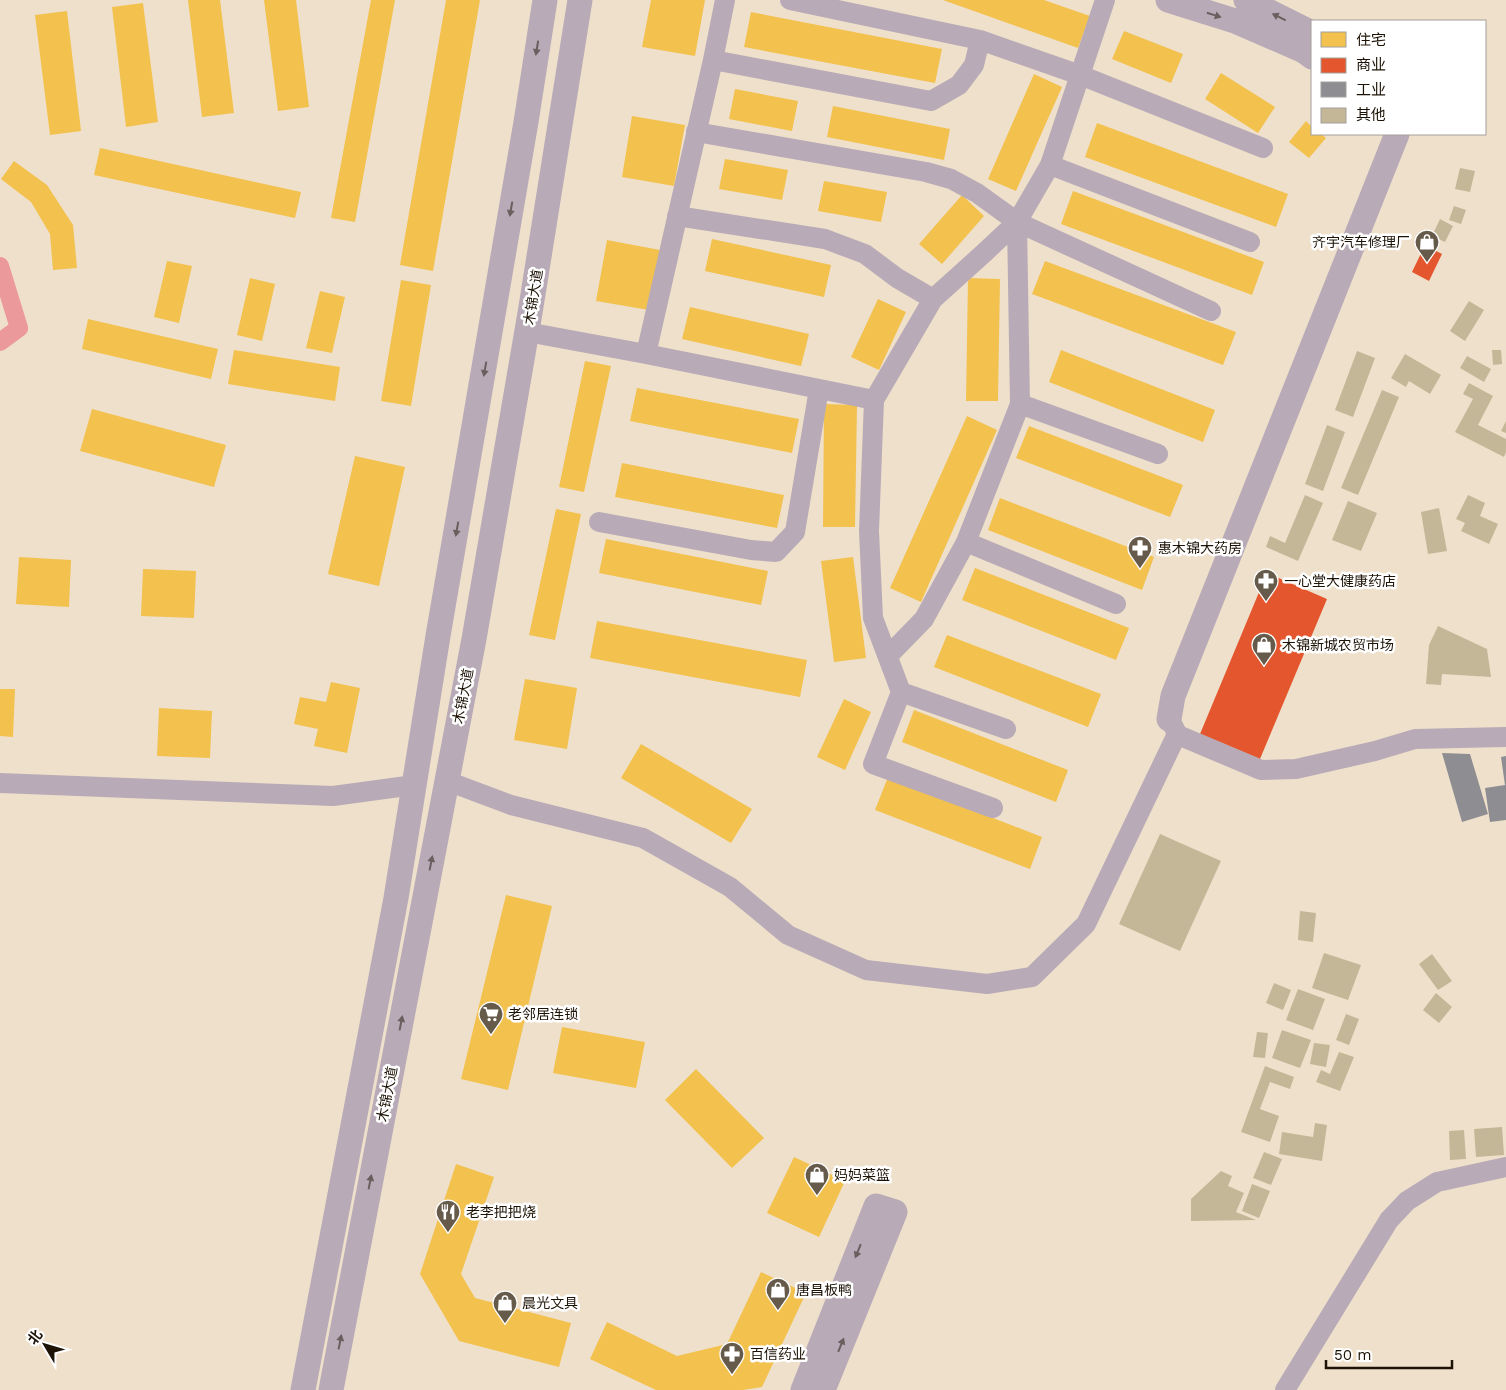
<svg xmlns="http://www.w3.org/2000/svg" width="1506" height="1390" font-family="'Work Sans','Noto Sans SC',sans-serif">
<rect width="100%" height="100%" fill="#efe0cb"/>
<path fill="#f2c14e" d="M 188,0 L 220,0 L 234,113 L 202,117 Z
M 264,0 L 296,0 L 309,107 L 278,111 Z
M 371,0 L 395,0 L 355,222 L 331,218 Z
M 446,0 L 480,0 L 433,271 L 400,265 Z
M 651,0 L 705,0 L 695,56 L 642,47 Z
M 943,0 L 1044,0 L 1090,16 L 1078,48 Z
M 143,3 L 158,122 L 126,127 L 112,7 Z
M 67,11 L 81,131 L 50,135 L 35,15 Z
M 751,12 L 942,49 L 935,83 L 744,47 Z
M 1124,31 L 1183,54 L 1171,83 L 1112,59 Z
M 1221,73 L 1275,107 L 1258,133 L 1205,99 Z
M 1034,74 L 1062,87 L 1016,191 L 988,179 Z
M 735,89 L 798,101 L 792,131 L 729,119 Z
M 833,106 L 950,129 L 944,160 L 827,137 Z
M 632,116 L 685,125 L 674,186 L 622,177 Z
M 1306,121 L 1312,127 L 1312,134 L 1321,134 L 1326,138 L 1309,158 L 1289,142 Z
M 1097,123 L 1288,194 L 1276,227 L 1085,157 Z
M 100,148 L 301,192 L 295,218 L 94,175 Z
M 725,159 L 788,170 L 782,200 L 719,189 Z
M 14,161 L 47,185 L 73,225 L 77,268 L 53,270 L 50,234 L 31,202 L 1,179 Z
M 824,181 L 887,192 L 881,222 L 818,211 Z
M 1073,191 L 1264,262 L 1252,295 L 1061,224 Z
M 962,195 L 984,216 L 942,264 L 919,244 Z
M 712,239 L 831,265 L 824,297 L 705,271 Z
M 607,240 L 660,250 L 649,310 L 596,301 Z
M 167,261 L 192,266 L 179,323 L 154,317 Z
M 1045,261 L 1236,332 L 1223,365 L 1032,294 Z
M 250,278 L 275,284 L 262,341 L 237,335 Z
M 968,278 L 1000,279 L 998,401 L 966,401 Z
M 401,280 L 431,285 L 411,406 L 381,401 Z
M 320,291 L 345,297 L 332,353 L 306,348 Z
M 878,299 L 906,312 L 879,370 L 851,357 Z
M 690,307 L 809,334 L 801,366 L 682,339 Z
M 88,319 L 218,349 L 211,379 L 82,349 Z
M 234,350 L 340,367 L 335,401 L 228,384 Z
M 1061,350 L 1215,410 L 1203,442 L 1049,382 Z
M 585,361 L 611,366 L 584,492 L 559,487 Z
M 637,388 L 799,419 L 792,453 L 630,421 Z
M 824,404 L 857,405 L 855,527 L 823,527 Z
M 92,409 L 226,445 L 214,487 L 80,451 Z
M 967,416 L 997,430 L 921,602 L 890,588 Z
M 1029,426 L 1183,485 L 1170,517 L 1016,458 Z
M 355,456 L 405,467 L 379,586 L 328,574 Z
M 622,463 L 784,495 L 777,528 L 615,497 Z
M 1000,498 L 1154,557 L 1142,590 L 988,530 Z
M 556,509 L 581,514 L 555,640 L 529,635 Z
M 606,539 L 768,571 L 761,605 L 599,573 Z
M 19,557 L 71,560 L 69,607 L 16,604 Z
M 853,557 L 866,658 L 834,662 L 821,561 Z
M 975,568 L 1129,628 L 1116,660 L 962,600 Z
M 143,569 L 196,571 L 194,618 L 141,616 Z
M 597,621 L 807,660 L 800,697 L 590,658 Z
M 947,635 L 1101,694 L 1088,727 L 934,667 Z
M 525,679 L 577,688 L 567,749 L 514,740 Z
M 331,682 L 360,688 L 347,753 L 314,746 L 318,729 L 294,724 L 300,697 L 326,702 Z
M 0,689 L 15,689 L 13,737 L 0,736 Z
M 844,699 L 871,712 L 845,770 L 817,757 Z
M 159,708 L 212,711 L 210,758 L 157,756 Z
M 914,710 L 1068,770 L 1056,802 L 902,742 Z
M 641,744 L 752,809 L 731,843 L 621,778 Z
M 888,777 L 1042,837 L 1030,869 L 875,810 Z
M 506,895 L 552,906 L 508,1090 L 461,1079 Z
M 562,1027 L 645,1042 L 636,1088 L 553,1073 Z
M 696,1069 L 764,1138 L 732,1168 L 665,1100 Z
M 794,1157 L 845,1181 L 819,1237 L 767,1213 Z
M 456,1164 L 494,1177 L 461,1274 L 475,1298 L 571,1323 L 559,1367 L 459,1341 L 420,1274 Z
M 761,1272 L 806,1293 L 762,1387 L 743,1390 L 656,1390 L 590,1359 L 607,1322 L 677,1356 L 727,1344 Z"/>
<path fill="#e4572e" d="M 1425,245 L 1442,254 L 1429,281 L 1412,272 Z
M 1267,573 L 1327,599 L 1260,759 L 1200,734 Z"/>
<path fill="#8d8d92" d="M 1442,753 L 1470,754 L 1488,814 L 1462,822 Z
M 1506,756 L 1506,820 L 1490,822 L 1485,788 L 1505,785 L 1501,757 Z"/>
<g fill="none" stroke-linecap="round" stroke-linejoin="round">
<path stroke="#eb999a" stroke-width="18" d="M 0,266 L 19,328 L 0,342"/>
</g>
<path fill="#c4b797" d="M 1460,168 L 1475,171 L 1470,192 L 1455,189 Z
M 1454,206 L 1466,210 L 1461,224 L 1449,220 Z
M 1440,219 L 1453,226 L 1445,242 L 1432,236 Z
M 1469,301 L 1484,310 L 1465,341 L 1450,331 Z
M 1492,350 L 1501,350 L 1502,364 L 1493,365 Z
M 1357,351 L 1375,358 L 1353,417 L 1335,410 Z
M 1405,354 L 1441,375 L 1430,394 L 1409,381 L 1406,387 L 1391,378 Z
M 1467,356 L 1491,369 L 1484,382 L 1460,368 Z
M 1469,383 L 1493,396 L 1478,425 L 1506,439 L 1506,452 L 1504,457 L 1455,432 L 1473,399 L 1463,394 Z
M 1382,390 L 1399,397 L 1358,495 L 1341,488 Z
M 1506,421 L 1506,433 L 1501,431 Z
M 1327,425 L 1345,432 L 1323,491 L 1305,484 Z
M 1305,495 L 1323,503 L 1298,561 L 1266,547 L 1270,536 L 1285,543 Z
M 1468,495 L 1485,503 L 1480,516 L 1498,524 L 1489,544 L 1461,531 L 1465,523 L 1456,519 Z
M 1348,501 L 1377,513 L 1361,551 L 1332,540 Z
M 1439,508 L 1447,551 L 1428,554 L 1421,512 Z
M 1438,626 L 1487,649 L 1491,677 L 1442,674 L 1441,685 L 1426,684 L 1429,645 Z
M 1160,834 L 1221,861 L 1180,951 L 1119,924 Z
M 1300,911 L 1316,913 L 1313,942 L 1298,940 Z
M 1324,953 L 1361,965 L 1348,1000 L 1312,988 Z
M 1432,954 L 1452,981 L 1438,990 L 1419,964 Z
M 1274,983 L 1291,990 L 1283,1010 L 1266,1003 Z
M 1298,989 L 1325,999 L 1313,1030 L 1286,1020 Z
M 1436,993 L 1452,1007 L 1439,1023 L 1423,1010 Z
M 1346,1014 L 1359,1019 L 1349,1045 L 1336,1040 Z
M 1282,1030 L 1311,1040 L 1300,1068 L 1272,1058 Z
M 1257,1032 L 1268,1033 L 1265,1058 L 1253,1057 Z
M 1314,1043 L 1330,1045 L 1326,1067 L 1310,1064 Z
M 1339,1052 L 1354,1057 L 1340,1091 L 1316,1082 L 1321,1070 L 1330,1074 Z
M 1265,1066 L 1294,1077 L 1290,1089 L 1270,1082 L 1260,1109 L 1279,1116 L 1270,1142 L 1241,1132 Z
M 1315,1123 L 1327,1125 L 1322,1161 L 1279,1154 L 1282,1132 L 1313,1137 Z
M 1502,1127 L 1504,1155 L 1476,1157 L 1474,1129 Z
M 1464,1130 L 1466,1159 L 1450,1160 L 1449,1131 Z
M 1264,1152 L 1282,1159 L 1271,1185 L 1253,1178 Z
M 1221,1171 L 1232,1176 L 1228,1186 L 1244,1193 L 1236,1212 L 1256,1220 L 1191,1221 L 1191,1199 Z
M 1252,1184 L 1270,1191 L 1259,1218 L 1242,1211 Z"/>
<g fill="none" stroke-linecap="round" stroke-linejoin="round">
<path stroke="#b8abb7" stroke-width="20" d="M 790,0 L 980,40 L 1080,75 L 1263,148
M 713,60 L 725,0
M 696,132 L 926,172 L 951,179 L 977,193 L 1017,222
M 1050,165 L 1250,242
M 677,216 L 825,239 L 865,254 L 897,278 L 933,299
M 527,332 L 646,354
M 874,400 L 646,354 L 713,60 L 931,101 L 959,85 L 974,65 L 980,40
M 1020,404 L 1158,454
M 599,522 L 751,550 L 776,552 L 795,532 L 819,389
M 966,542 L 1116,604
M 888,656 L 924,619 L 966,542 L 1020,404 L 1017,222 L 1211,311
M 901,692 L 1006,729
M 1171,722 L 1178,735 L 1261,770 L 1296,769 L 1375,751 L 1415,739 L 1506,737
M 447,781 L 511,805 L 643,838 L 730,887 L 788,935 L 866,970 L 987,984 L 1032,977 L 1086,924 L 1177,734
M 0,783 L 333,796 L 414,785
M 993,808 L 873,764 L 901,692 L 873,618 L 869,531 L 874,400 L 933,299 L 984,253 L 1017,222 L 1050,165 L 1105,0
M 1285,1390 L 1389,1220 L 1407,1201 L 1437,1182 L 1506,1167"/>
<path stroke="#b8abb7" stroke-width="25" d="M 1168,0 L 1235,21 L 1304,51 L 1312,57
M 1246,0 L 1312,33
M 1169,719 L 1173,696 L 1397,134
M 303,1390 L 396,898 L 438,636 L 526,122 L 545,0
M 331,1390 L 474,639 L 530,313 L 580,0
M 803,1390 L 876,1206 L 895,1212 L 823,1390"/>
</g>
<defs><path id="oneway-solid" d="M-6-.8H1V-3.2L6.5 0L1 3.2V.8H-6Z" transform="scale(1.25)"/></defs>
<g fill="#6a5e5e">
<use href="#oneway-solid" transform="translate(1214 15) rotate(18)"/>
<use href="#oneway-solid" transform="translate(1279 17) rotate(-154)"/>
<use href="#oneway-solid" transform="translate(537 48) rotate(99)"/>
<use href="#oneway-solid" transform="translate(511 209) rotate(100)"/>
<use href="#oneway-solid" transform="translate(485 369) rotate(100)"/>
<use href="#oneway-solid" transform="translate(457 529) rotate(100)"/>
<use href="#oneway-solid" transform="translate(431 863) rotate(-79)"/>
<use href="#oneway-solid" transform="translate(401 1023) rotate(-79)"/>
<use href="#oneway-solid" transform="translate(370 1182) rotate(-79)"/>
<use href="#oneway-solid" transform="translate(858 1251) rotate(112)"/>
<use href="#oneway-solid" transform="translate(340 1342) rotate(-79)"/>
<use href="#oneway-solid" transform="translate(841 1345) rotate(-68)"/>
</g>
<defs>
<symbol id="shop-pin" viewBox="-11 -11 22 30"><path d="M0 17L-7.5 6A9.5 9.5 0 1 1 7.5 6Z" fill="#665a4a" stroke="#fff"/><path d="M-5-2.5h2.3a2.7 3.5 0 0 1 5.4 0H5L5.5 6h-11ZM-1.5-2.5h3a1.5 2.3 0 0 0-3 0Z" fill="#fff"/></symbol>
<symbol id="pharmacy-pin" viewBox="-11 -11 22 30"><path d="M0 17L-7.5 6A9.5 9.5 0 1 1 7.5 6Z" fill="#665a4a" stroke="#fff"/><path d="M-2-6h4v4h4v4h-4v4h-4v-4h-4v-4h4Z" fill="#fff"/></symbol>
<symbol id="supermarket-pin" viewBox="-11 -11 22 30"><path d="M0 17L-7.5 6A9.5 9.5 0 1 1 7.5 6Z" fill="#665a4a" stroke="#fff"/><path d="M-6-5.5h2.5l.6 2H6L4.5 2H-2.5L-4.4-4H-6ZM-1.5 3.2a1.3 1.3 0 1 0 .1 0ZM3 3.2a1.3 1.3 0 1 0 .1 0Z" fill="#fff"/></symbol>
<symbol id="restaurant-pin" viewBox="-11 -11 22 30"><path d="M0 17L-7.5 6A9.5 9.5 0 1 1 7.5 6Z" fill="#665a4a" stroke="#fff"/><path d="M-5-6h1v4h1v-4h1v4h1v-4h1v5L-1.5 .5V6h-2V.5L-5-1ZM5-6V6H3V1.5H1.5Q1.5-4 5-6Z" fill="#fff"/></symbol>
</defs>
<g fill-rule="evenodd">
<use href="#shop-pin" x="1413" y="228" width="28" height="38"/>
<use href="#pharmacy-pin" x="1126" y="534" width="28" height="38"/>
<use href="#pharmacy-pin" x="1252" y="567" width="28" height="38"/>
<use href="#shop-pin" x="1250" y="631" width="28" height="38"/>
<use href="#supermarket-pin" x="477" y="1000" width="28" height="38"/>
<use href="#shop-pin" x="803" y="1161" width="28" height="38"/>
<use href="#restaurant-pin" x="434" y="1198" width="28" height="38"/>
<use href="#shop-pin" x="764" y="1276" width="28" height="38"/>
<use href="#shop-pin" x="491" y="1289" width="28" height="38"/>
<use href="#pharmacy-pin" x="718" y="1340" width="28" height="38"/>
</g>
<g text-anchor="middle" stroke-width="5" stroke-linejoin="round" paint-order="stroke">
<g font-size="14" fill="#1c1205" stroke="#fff" text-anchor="start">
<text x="1410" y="247" text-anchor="end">齐宇汽车修理厂</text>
<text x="1158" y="553">惠木锦大药房</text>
<text x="1284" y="586">一心堂大健康药店</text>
<text x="1282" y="650">木锦新城农贸市场</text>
<text x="508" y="1019">老邻居连锁</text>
<text x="834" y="1180">妈妈菜篮</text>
<text x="466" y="1217">老李把把烧</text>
<text x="796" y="1295">唐昌板鸭</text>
<text x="522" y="1308">晨光文具</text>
<text x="750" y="1359">百信药业</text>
</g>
<g font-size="14" fill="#1c1205" stroke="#fff">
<text transform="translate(533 297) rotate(-81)" y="5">木锦大道</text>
<text transform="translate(463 696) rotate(-79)" y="5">木锦大道</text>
<text transform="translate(387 1094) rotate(-79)" y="5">木锦大道</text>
</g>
</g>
<rect x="1311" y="20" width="175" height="115" fill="#ffffff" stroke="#a4a09b"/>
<rect x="1321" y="32" width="25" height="15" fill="#f2c14e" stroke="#a4a09b"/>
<text x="1356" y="45" font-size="15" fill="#1c1205">住宅</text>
<rect x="1321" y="58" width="25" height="15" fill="#e4572e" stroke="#a4a09b"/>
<text x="1356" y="70" font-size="15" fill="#1c1205">商业</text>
<rect x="1321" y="82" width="25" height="15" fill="#8d8d92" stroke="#a4a09b"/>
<text x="1356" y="95" font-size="15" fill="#1c1205">工业</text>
<rect x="1321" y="108" width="25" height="15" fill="#c4b797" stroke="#a4a09b"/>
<text x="1356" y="120" font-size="15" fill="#1c1205">其他</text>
<g transform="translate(45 1345) rotate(308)" stroke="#ffffff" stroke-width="4" paint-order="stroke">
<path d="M0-4L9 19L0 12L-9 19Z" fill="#1c1205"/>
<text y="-8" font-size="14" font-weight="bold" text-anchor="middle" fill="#1c1205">北</text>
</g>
<path d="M1326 1360v8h126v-8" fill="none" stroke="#1c1205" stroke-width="2.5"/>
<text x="1334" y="1360" font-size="15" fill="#1c1205" stroke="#ffffff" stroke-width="4" paint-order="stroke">50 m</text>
</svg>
